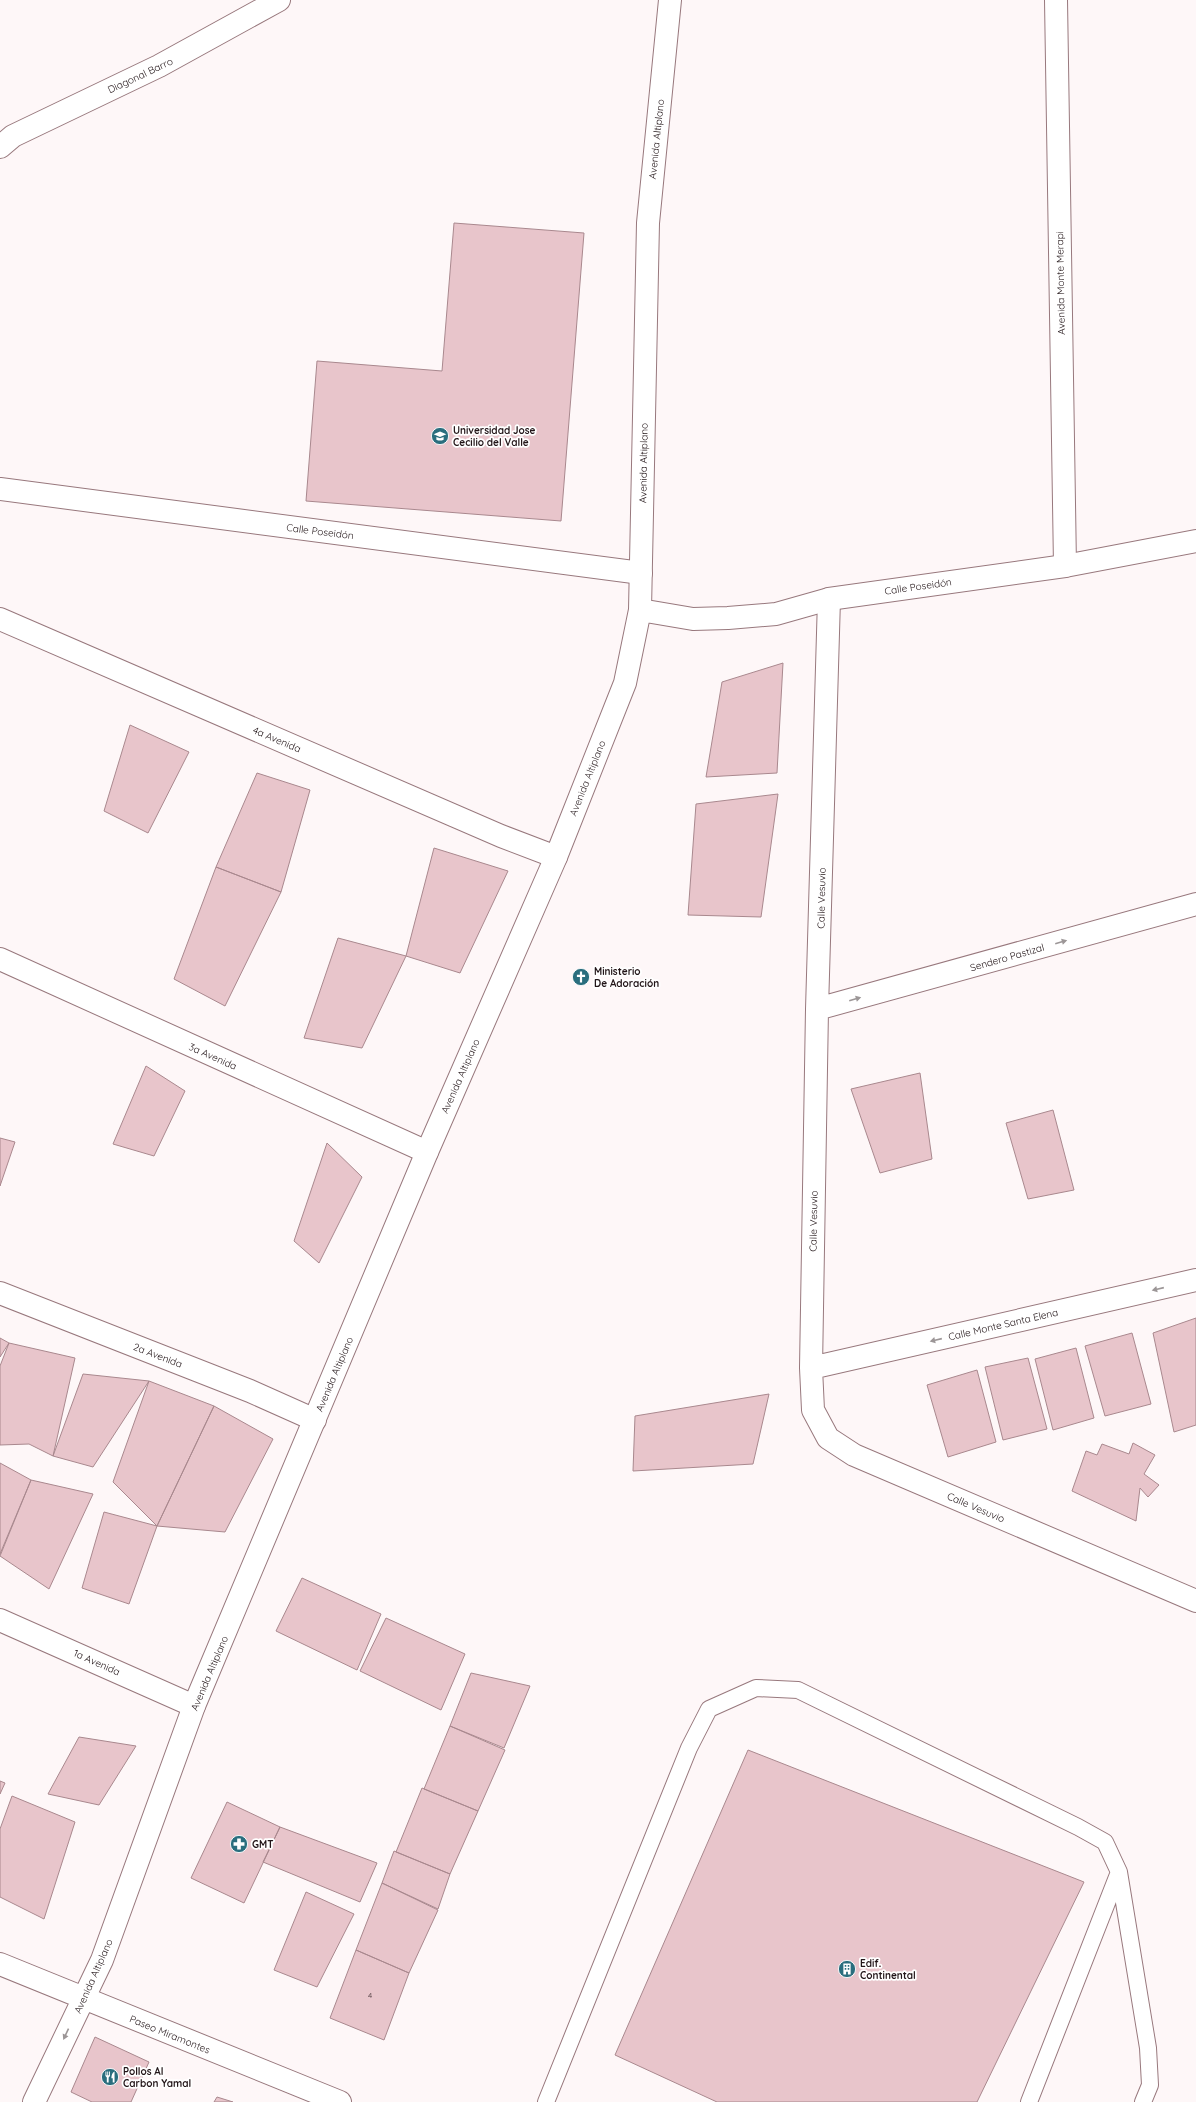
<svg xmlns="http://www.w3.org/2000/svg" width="1196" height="2102" font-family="Quicksand,sans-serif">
<rect width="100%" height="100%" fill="#fef7f8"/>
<path fill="#e8c5cb" stroke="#a9888e" d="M 454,223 L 584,233 L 561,521 L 306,501 L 317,361 L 442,371 Z
M 783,663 L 777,773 L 706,777 L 722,682 Z
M 130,725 L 189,752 L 148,833 L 104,811 Z
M 257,773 L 310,790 L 281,892 L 216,867 Z
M 778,794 L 761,917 L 688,915 L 696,804 Z
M 434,848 L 508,871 L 460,973 L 406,956 Z
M 216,867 L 281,892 L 225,1006 L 174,979 Z
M 338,938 L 406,956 L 362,1048 L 304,1038 Z
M 146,1066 L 185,1091 L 154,1156 L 113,1144 Z
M 920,1073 L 932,1159 L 880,1173 L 851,1089 Z
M 1053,1110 L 1074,1190 L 1028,1199 L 1006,1123 Z
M 0,1138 L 15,1142 L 0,1186 Z
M 327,1143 L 362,1177 L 319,1263 L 294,1241 Z
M 1196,1318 L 1196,1425 L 1174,1432 L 1153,1333 Z
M 1132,1333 L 1151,1404 L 1105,1416 L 1085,1346 Z
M 0,1338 L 9,1343 L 0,1357 Z
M 9,1343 L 75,1358 L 53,1456 L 29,1444 L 0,1445 L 0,1366 Z
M 1076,1348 L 1094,1418 L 1053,1430 L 1035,1359 Z
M 1028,1358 L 1047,1429 L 1003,1440 L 985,1367 Z
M 977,1370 L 996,1442 L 948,1457 L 927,1385 Z
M 83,1374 L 149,1381 L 93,1467 L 53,1456 Z
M 149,1381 L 214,1406 L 157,1526 L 113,1482 Z
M 769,1394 L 753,1464 L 633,1471 L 635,1416 Z
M 214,1406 L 273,1439 L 225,1532 L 157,1526 Z
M 1133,1443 L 1155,1455 L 1144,1474 L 1159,1485 L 1148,1497 L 1140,1488 L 1136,1521 L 1072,1491 L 1086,1451 L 1097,1455 L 1102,1444 L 1129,1454 Z
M 0,1463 L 31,1480 L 0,1554 Z
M 31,1480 L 93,1494 L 49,1589 L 0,1556 Z
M 104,1512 L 157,1526 L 129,1604 L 82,1588 Z
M 302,1578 L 381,1614 L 357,1670 L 276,1631 Z
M 386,1618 L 465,1654 L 441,1710 L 360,1671 Z
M 471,1673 L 530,1686 L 504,1748 L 450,1726 Z
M 450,1726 L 505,1750 L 478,1811 L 424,1789 Z
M 79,1737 L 136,1746 L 99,1805 L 48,1794 Z
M 748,1750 L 1084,1882 L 977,2102 L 717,2102 L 615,2055 Z
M 0,1781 L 5,1783 L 0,1794 Z
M 422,1788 L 478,1811 L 450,1874 L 396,1852 Z
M 12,1796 L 75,1822 L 44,1919 L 0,1897 L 0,1829 Z
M 227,1802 L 280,1827 L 244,1903 L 191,1878 Z
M 280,1827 L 377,1863 L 360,1902 L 263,1862 Z
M 394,1851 L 450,1874 L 438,1909 L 382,1883 Z
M 382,1883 L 438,1910 L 409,1973 L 356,1950 Z
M 306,1892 L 354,1914 L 317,1987 L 274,1970 Z
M 356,1950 L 409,1973 L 384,2040 L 330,2018 Z
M 95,2037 L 149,2062 L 131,2102 L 92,2102 L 71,2092 Z
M 217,2097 L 233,2102 L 214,2102 Z"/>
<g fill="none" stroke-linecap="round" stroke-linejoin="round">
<defs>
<path id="service" d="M 546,2102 L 689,1748 L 709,1709 L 756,1688 L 798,1690 L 1078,1827 L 1105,1842 L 1119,1872 L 1148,2048 L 1150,2085 L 1143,2102
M 1029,2102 L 1119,1872"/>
<path id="minor" d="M 1056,0 L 1065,566
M 0,147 L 13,136 L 159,66 L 279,0
M 0,489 L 641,573
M 829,599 L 817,1009 L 811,1368 L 813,1410 L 828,1438 L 854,1455 L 1196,1601
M 0,619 L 501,836 L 556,857
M 0,959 L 427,1152
M 817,1009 L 1196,904
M 0,1293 L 250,1391 L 315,1420
M 811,1368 L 1196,1280
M 0,1620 L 194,1706"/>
<path id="tertiary" d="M 640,610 L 693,619 L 728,618 L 776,614 L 829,599 L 1065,566 L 1196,541
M 0,1964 L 340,2102
M 34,2102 L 102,1960 L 194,1706 L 427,1152 L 556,857 L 625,683 L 640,610 L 648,223 L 670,0"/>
</defs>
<use href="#service" stroke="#98787d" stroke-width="18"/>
<use href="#minor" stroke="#98787d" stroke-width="24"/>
<use href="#tertiary" stroke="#98787d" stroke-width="24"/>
<use href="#service" stroke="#fff" stroke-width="16"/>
<use href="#minor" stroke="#fff" stroke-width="22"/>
<use href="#tertiary" stroke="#fff" stroke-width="22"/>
</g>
<defs><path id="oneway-solid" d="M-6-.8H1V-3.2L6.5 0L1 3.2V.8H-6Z"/></defs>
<g fill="#9c9697">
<use href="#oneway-solid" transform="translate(1061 942) rotate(-16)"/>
<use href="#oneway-solid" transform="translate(855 999) rotate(-16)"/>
<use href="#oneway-solid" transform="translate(1158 1289) rotate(167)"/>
<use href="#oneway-solid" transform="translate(936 1340) rotate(167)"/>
<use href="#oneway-solid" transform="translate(66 2034) rotate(115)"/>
</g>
<defs>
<symbol id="university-disc" viewBox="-11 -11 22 22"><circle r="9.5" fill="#2a6e7e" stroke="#fff"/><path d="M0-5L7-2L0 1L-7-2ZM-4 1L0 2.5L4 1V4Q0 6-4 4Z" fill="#fff"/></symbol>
<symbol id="church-disc" viewBox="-11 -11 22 22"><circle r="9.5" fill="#2a6e7e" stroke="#fff"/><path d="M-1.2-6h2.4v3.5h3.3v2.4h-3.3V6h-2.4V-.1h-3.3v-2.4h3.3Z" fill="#fff"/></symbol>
<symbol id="pharmacy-disc" viewBox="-11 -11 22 22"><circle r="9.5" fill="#2a6e7e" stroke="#fff"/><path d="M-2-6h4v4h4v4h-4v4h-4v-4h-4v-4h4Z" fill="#fff"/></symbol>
<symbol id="building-disc" viewBox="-11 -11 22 22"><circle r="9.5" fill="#2a6e7e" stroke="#fff"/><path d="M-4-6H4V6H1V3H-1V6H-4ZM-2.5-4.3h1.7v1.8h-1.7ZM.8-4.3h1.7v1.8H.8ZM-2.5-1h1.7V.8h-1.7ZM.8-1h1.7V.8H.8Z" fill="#fff"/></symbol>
<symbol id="restaurant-disc" viewBox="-11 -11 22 22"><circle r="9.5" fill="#2a6e7e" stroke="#fff"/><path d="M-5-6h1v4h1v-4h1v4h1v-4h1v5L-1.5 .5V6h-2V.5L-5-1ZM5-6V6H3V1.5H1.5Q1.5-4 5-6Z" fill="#fff"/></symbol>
</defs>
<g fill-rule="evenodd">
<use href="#university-disc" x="430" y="426" width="20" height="20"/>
<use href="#church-disc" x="571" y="967" width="20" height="20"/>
<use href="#pharmacy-disc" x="229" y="1834" width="20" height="20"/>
<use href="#building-disc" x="837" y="1959" width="20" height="20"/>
<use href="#restaurant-disc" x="100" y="2067" width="20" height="20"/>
</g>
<g text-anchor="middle" stroke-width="3.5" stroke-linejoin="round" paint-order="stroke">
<g font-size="8" fill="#544145">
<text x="370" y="1998">4</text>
</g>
<g font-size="10" fill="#221518" stroke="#fff">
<text transform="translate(140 75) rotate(-25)" y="4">Diagonal Barro</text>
<text transform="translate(656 139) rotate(-84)" y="4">Avenida Altiplano</text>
<text transform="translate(1060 283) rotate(-91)" y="4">Avenida Monte Merapi</text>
<text transform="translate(643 463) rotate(-89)" y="4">Avenida Altiplano</text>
<text transform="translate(320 531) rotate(7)" y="4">Calle Poseidón</text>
<text transform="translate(918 586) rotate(-8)" y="4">Calle Poseidón</text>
<text transform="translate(277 739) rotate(23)" y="4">4a Avenida</text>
<text transform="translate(587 778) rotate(-68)" y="4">Avenida Altiplano</text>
<text transform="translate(821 898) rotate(-89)" y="4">Calle Vesuvio</text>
<text transform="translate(1007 957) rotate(-16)" y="4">Sendero Pastizal</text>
<text transform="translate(213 1056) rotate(24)" y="4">3a Avenida</text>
<text transform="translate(460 1076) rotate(-66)" y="4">Avenida Altiplano</text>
<text transform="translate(813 1221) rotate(-89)" y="4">Calle Vesuvio</text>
<text transform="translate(1003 1324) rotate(-13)" y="4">Calle Monte Santa Elena</text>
<text transform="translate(158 1355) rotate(21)" y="4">2a Avenida</text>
<text transform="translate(334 1374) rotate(-67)" y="4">Avenida Altiplano</text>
<text transform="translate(976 1507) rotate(23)" y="4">Calle Vesuvio</text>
<text transform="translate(97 1662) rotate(24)" y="4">1a Avenida</text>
<text transform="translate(209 1673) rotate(-67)" y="4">Avenida Altiplano</text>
<text transform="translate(93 1976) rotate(-66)" y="4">Avenida Altiplano</text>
<text transform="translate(170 2034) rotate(22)" y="4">Paseo Miramontes</text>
</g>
<g font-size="10" font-weight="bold" fill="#221518" stroke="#fff" text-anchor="start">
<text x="453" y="434">Universidad Jose<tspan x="453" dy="12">Cecilio del Valle</tspan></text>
<text x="594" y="975">Ministerio<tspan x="594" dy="12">De Adoración</tspan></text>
<text x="252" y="1848">GMT</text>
<text x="860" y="1967">Edif.<tspan x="860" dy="12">Continental</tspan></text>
<text x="123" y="2075">Pollos Al<tspan x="123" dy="12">Carbon Yamal</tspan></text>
</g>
</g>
</svg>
